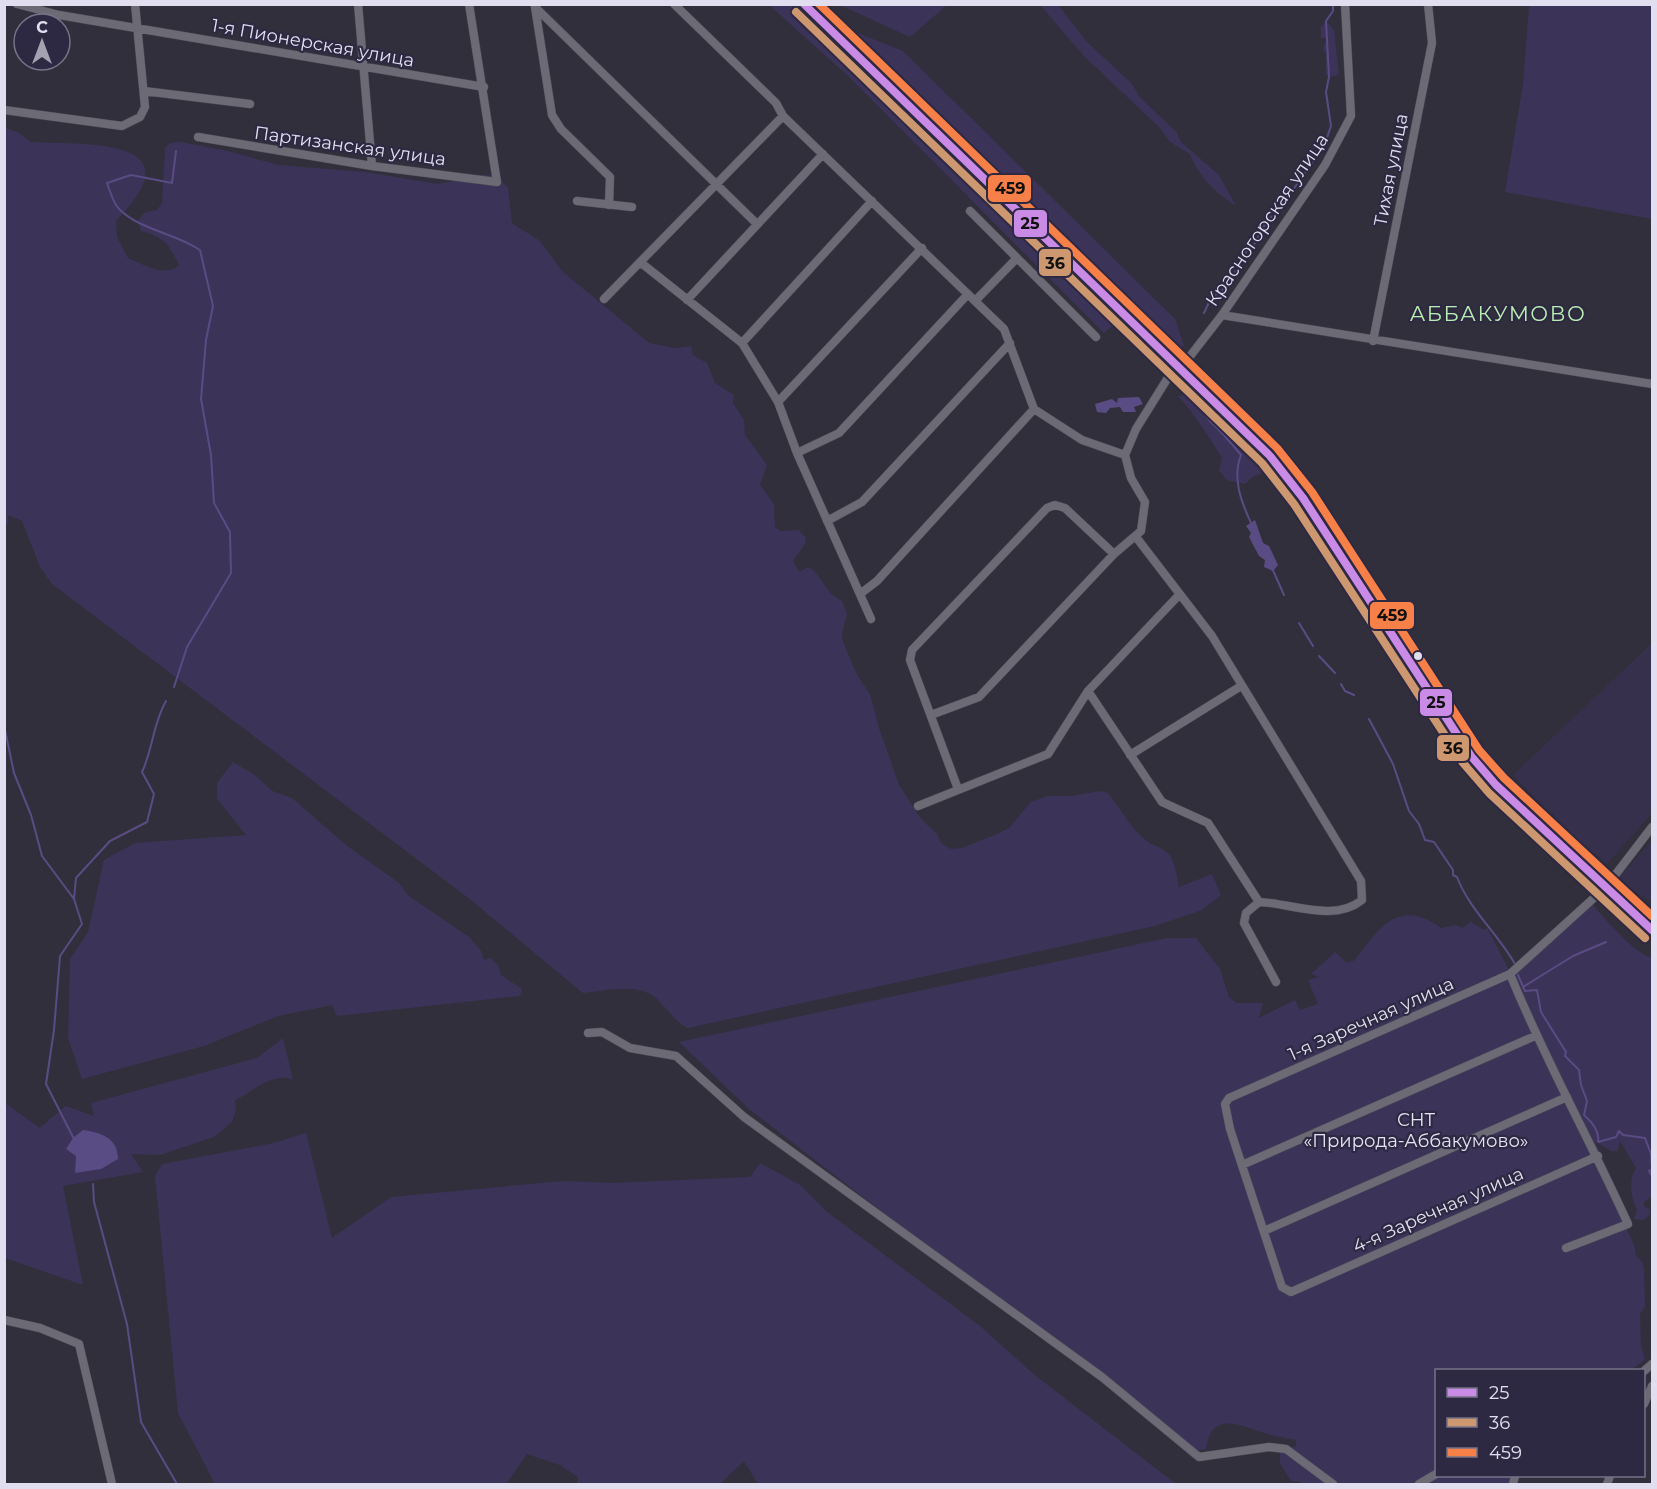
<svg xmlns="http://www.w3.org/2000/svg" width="1657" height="1489" font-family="Montserrat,sans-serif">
<rect width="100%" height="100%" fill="#322f3c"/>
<path fill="#36304c" d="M 1652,643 L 1652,813 L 1607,864 L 1573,835 L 1513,775 Z
M 1652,840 L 1652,903 L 1618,879 Z"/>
<path fill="#3c3358" d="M 769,5 L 790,5 L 1118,321 L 1104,333 L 847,75 Z
M 840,5 L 947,5 L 910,37 Z
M 1040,5 L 1058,5 L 1086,41 L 1132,84 L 1140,97 L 1177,133 L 1181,142 L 1219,175 L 1236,206 C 1216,193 1198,176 1190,154 L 1170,142 L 1160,128 L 1084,56 Z
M 1529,5 L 1652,5 L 1652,219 L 1505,192 L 1523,84 Z
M 1326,21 L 1334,30 L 1339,75 L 1329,77 L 1326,74 L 1326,54 L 1323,49 L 1327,38 L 1321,38 L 1321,27 Z
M 845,28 L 903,51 L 1175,319 L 1184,346 L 1177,348 Z
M 4,127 L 19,133 L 31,142 C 88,145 198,137 116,221 L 117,237 L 128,258 C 144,265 163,277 179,266 C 171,246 163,236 141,231 L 138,221 L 144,213 L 157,210 L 162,203 L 165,148 L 170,143 L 181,142 L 228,151 L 278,165 L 365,172 L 438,184 L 485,175 L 497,176 L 508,188 L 512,223 L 540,241 L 562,271 L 649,343 L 675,348 L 691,346 L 693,355 L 707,363 L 715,383 L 734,395 L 733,403 L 744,420 L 745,435 L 767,465 L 760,485 L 774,504 L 775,527 L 780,531 L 799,530 L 806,538 L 805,544 L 793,561 L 799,572 L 808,567 L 813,569 L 831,594 L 842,601 L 847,614 L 842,633 L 843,642 L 857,675 L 870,694 L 879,728 L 899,785 L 921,819 L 937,834 L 941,843 L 951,849 L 962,848 L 997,834 L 1009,828 L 1031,802 L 1047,796 L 1071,796 L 1100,791 L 1108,793 C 1118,805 1126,820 1136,831 C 1163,860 1171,835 1179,887 L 1212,874 L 1221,895 L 1202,910 L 1155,926 L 688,1028 C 676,1023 669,1011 660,1002 C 642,981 607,991 583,993 L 471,900 L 52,584 L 40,567 L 22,521 L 8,515 L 8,524 L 5,525 Z
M 1184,395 L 1189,397 C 1193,404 1214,425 1221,431 C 1234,443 1265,452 1265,472 L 1254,476 L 1245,484 L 1226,480 L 1219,470 L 1222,458 C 1208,436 1196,416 1178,396 Z
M 233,762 L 256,776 L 272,791 L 292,798 L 346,845 L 399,883 L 409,896 L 469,937 L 481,951 L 484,960 L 490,958 L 498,965 L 501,975 L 522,989 L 520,996 L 337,1016 L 332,1005 L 278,1016 L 204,1046 L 82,1079 L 68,1038 L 70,959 L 88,932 L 104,860 L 135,843 L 246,835 L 217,799 L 217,783 Z
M 1592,903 C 1601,916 1639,958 1652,957 L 1652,1196 L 1643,1203 L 1645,1207 L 1650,1209 L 1649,1215 L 1644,1220 L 1634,1219 L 1637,1210 C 1631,1199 1628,1179 1636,1168 L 1620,1141 L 1617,1151 L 1611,1151 L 1595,1141 L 1632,1224 L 1626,1227 L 1635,1247 L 1635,1254 L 1643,1263 L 1644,1270 L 1645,1307 L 1640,1314 L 1641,1346 L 1645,1360 L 1631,1370 L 1436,1370 L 1436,1476 L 1511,1476 L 1510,1484 L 1301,1484 L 1301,1482 L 1291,1481 L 1280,1463 L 1280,1452 L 1296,1446 L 1296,1440 C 1288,1438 1279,1437 1271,1435 C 1246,1429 1212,1406 1206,1449 L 1194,1451 L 1106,1375 L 964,1275 L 749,1109 L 679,1042 L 1167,938 L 1196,938 L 1220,969 L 1229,997 L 1237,1003 L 1263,1003 L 1259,1018 L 1295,1000 L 1300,1010 L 1318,1004 L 1308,980 L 1319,977 L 1311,974 L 1335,952 L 1347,963 L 1355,960 C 1379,929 1398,897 1441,928 L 1456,925 L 1462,928 L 1471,922 L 1484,930 L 1487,928 L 1509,970 Z
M 283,1038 L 293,1080 C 273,1071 253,1092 235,1100 L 236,1111 L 232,1122 L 214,1137 L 160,1155 L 131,1154 L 143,1172 L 63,1186 L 83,1285 L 5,1258 L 5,1103 L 40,1128 L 66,1106 L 94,1116 L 91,1103 L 257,1058 Z
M 306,1133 L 332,1238 L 391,1197 L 563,1181 L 612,1183 L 750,1177 L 760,1163 L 800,1185 L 827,1212 L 980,1326 L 1036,1376 L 1176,1484 L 758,1484 L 744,1461 L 720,1484 L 577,1484 L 578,1477 L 560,1465 L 527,1454 L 506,1484 L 215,1484 L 178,1413 L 155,1176 L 162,1164 L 274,1143 Z"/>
<path fill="#594c84" d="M 1139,397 L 1143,404 L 1134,407 L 1136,412 L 1123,412 L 1120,407 L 1110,408 L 1106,413 L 1097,412 L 1095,404 L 1112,399 L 1117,403 L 1118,398 Z
M 1255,520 L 1263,543 L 1269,546 L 1278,565 L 1273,571 L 1264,567 L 1265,560 L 1259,556 L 1249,537 L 1251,533 L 1246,526 Z
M 83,1130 C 102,1133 118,1138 118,1159 L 101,1169 L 75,1173 L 76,1156 L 66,1149 L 73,1138 Z"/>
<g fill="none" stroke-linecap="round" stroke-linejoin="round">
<path stroke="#594c84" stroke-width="2" d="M 1204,313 L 1211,298 L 1221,292 L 1232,279 L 1243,255 L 1255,243 L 1266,222 L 1278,211 L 1324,146 L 1331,126 L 1326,92 L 1329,77 L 1326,21 L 1333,11 L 1333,4
M 1187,394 C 1204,398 1200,410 1210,421 C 1222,432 1232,444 1241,455 C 1232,478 1241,502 1252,525
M 1272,568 L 1284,595
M 1299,623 L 1313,646
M 1319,656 L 1335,673
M 1341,684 L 1345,691 L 1354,695
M 174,687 L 187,647 L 231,573 L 230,532 L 214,503 L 211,455 L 201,399 L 206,340 L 213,306 L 200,250 C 175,233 140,230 119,209 C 113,203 110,191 107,183 L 131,175 L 172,183 L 176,151
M 1369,719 L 1393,764 L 1409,811 L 1419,824 L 1425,840 L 1434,842 L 1453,870 L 1453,875 L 1457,877 C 1469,909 1498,934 1515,964
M 4,725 L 14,773 L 31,815 L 42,856 L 74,899 L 82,924 L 60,956 L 54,1030 L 46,1084 L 74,1139
M 74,899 L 76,878 L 110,841 L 147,822 L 154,794 L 142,772 C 153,749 153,723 166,701
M 1518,975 L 1525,991 L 1537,990 L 1541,1012 L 1566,1052 L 1565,1056 L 1579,1070 L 1581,1085 L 1587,1101 L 1584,1115 C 1592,1122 1600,1131 1598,1142 L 1616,1137 L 1619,1131 L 1623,1135 L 1645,1138 L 1651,1154 L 1652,1169 L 1649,1171 L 1652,1176
M 1523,987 L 1573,956 L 1606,942
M 93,1184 L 94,1202 L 127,1324 L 141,1422 L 177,1484"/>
<defs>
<path id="street" d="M 17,4 L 59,15 L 484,87
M 358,4 L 372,166
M 674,4 L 776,103 L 783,116 L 1004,329 L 1034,409 L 1082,440 L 1125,455
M 535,7 L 757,224
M 535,7 L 552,115 L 561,129 L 610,177 L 609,205
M 144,91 L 250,104
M 4,110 L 122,126 L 140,117 L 145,107 L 135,4
M 198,137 L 372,166 L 497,182 L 469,4
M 577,201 L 632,207
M 970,211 L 1096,337
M 640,262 L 742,343 L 778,402 L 797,453 L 871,619
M 604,299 L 783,116
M 687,300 L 823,154
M 975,301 L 1017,258
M 1222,315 L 1652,384
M 1373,341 L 1432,43 L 1428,4
M 742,343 L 872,201
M 778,402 L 922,248
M 797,453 L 839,433 L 968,294
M 827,521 L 862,502 L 1010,343
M 860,594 L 877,581 L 1034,409
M 1088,691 L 1162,802 L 1208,823 L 1259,902 C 1291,903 1334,923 1362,900 L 1361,881 L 1212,636 L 1136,537
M 931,715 L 979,697 L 1114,554 L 1141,531 L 1145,502 L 1131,478 L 1125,455 L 1136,429 L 1169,376 L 1191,355 L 1222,315 L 1325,165 L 1351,116 L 1345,4
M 1130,755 L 1241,686
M 958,789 L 910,660 L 912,650 L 1047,508 L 1055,505 L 1065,508 L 1114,554
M 918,806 L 1048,754 L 1088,691 L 1179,595
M 1259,902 L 1246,913 L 1244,923 L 1276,982
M 1510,974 C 1545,1060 1590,1140 1628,1224 L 1566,1248
M 588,1033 L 602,1032 L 630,1048 L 676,1056 L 744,1117 L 1102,1377 L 1199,1457 L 1269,1447 L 1286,1449 L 1333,1484
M 1598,1156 L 1291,1292 L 1282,1287 L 1230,1129 L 1225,1104 L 1229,1098 L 1510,974 L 1606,887 L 1652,827
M 1242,1165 L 1535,1036
M 1264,1231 L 1567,1097
M 4,1320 L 40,1328 L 79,1344 L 112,1484
M 1644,1371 L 1652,1364
M 1644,1404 L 1652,1386
M 1419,1484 L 1436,1474
M 1513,1484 L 1515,1476
M 1607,1484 L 1610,1476"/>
<path id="secondary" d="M 803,4 L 1270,456 L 1303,498 L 1471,756 L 1496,785 L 1652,930"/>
</defs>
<use href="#street" stroke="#4e4c58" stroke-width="9"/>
<use href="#secondary" stroke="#4e4c58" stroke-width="12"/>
<use href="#street" stroke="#6c6a75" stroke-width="8"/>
<use href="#secondary" stroke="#6b6874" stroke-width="10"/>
<defs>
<path id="bus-1" d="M 804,4 L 1270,456 L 1303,498 L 1471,756 L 1496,785 L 1652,930"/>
<path id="bus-2" d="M 796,12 L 1262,463 L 1294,504 L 1463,763 L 1489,793 L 1645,938"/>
<path id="bus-3" d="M 819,4 L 1277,448 L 1312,492 L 1479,750 L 1504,778 L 1652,916"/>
</defs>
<use href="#bus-1" stroke="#2e2942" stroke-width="12"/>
<use href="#bus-2" stroke="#2e2942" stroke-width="12"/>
<use href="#bus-3" stroke="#2e2942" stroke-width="12"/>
<use href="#bus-1" stroke="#ca8be6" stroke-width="8"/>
<use href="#bus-2" stroke="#cd976f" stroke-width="8"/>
<use href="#bus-3" stroke="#f78048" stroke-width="8"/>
</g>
<circle fill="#e1dfef" stroke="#2e2942" stroke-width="2" cx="1418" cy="656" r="5"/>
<g text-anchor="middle" stroke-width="4.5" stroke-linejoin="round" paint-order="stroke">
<g font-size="18" fill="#e1dfef" stroke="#2e2942">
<text transform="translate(313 43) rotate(10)" y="6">1-я Пионерская улица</text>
<text transform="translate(350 146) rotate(8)" y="6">Партизанская улица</text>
<text transform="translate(1391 170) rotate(-79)" y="6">Тихая улица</text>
<text transform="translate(1267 220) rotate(-56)" y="6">Красногорская улица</text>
<text transform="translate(1371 1019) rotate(-24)" y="6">1-я Заречная улица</text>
<text transform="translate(1438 1210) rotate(-24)" y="6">4-я Заречная улица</text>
</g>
<g font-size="18" fill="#e5e2f4" stroke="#2e2942">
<text x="1416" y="1126">СНТ<tspan x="1416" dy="21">«Природа-Аббакумово»</tspan></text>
</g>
<g font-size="21" letter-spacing="1.5" fill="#b9eeb0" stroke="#2e2942">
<text x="1498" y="321">АББАКУМОВО</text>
</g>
</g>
<g stroke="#2e2942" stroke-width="2">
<rect x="987" y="174" width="45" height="29" rx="6" fill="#f78048"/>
<rect x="1013" y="209" width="35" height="29" rx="6" fill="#ca8be6"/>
<rect x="1038" y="248" width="34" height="29" rx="6" fill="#cd976f"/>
<rect x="1369" y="601" width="46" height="29" rx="6" fill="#f78048"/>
<rect x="1419" y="688" width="34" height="29" rx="6" fill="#ca8be6"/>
<rect x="1436" y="734" width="34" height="28" rx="6" fill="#cd976f"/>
</g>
<g font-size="16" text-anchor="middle" font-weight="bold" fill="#111">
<text x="1010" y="194">459</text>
<text x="1030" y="229">25</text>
<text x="1055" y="269">36</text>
<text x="1392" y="621">459</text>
<text x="1436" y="708">25</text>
<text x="1453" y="754">36</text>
</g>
<rect width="1657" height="1489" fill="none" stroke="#e1dfef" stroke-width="12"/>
<rect x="1435" y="1369" width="210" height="108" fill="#2e2942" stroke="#767287" stroke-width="1.5"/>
<rect x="1447" y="1388" width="30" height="9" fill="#ca8be6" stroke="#767287" stroke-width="1.5"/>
<text x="1489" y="1399" font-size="18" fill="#e1dfef">25</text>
<rect x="1447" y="1418" width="30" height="9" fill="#cd976f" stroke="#767287" stroke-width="1.5"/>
<text x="1489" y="1429" font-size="18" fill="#e1dfef">36</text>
<rect x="1447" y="1448" width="30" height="9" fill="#f78048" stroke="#767287" stroke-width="1.5"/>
<text x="1489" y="1459" font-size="18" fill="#e1dfef">459</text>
<g transform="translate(42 42)"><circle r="28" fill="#2e2942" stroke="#767287" stroke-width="1.5"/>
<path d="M0-4.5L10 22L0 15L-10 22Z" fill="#a4a1b0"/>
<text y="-9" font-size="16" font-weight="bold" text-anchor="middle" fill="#e1dfef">С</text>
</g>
</svg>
